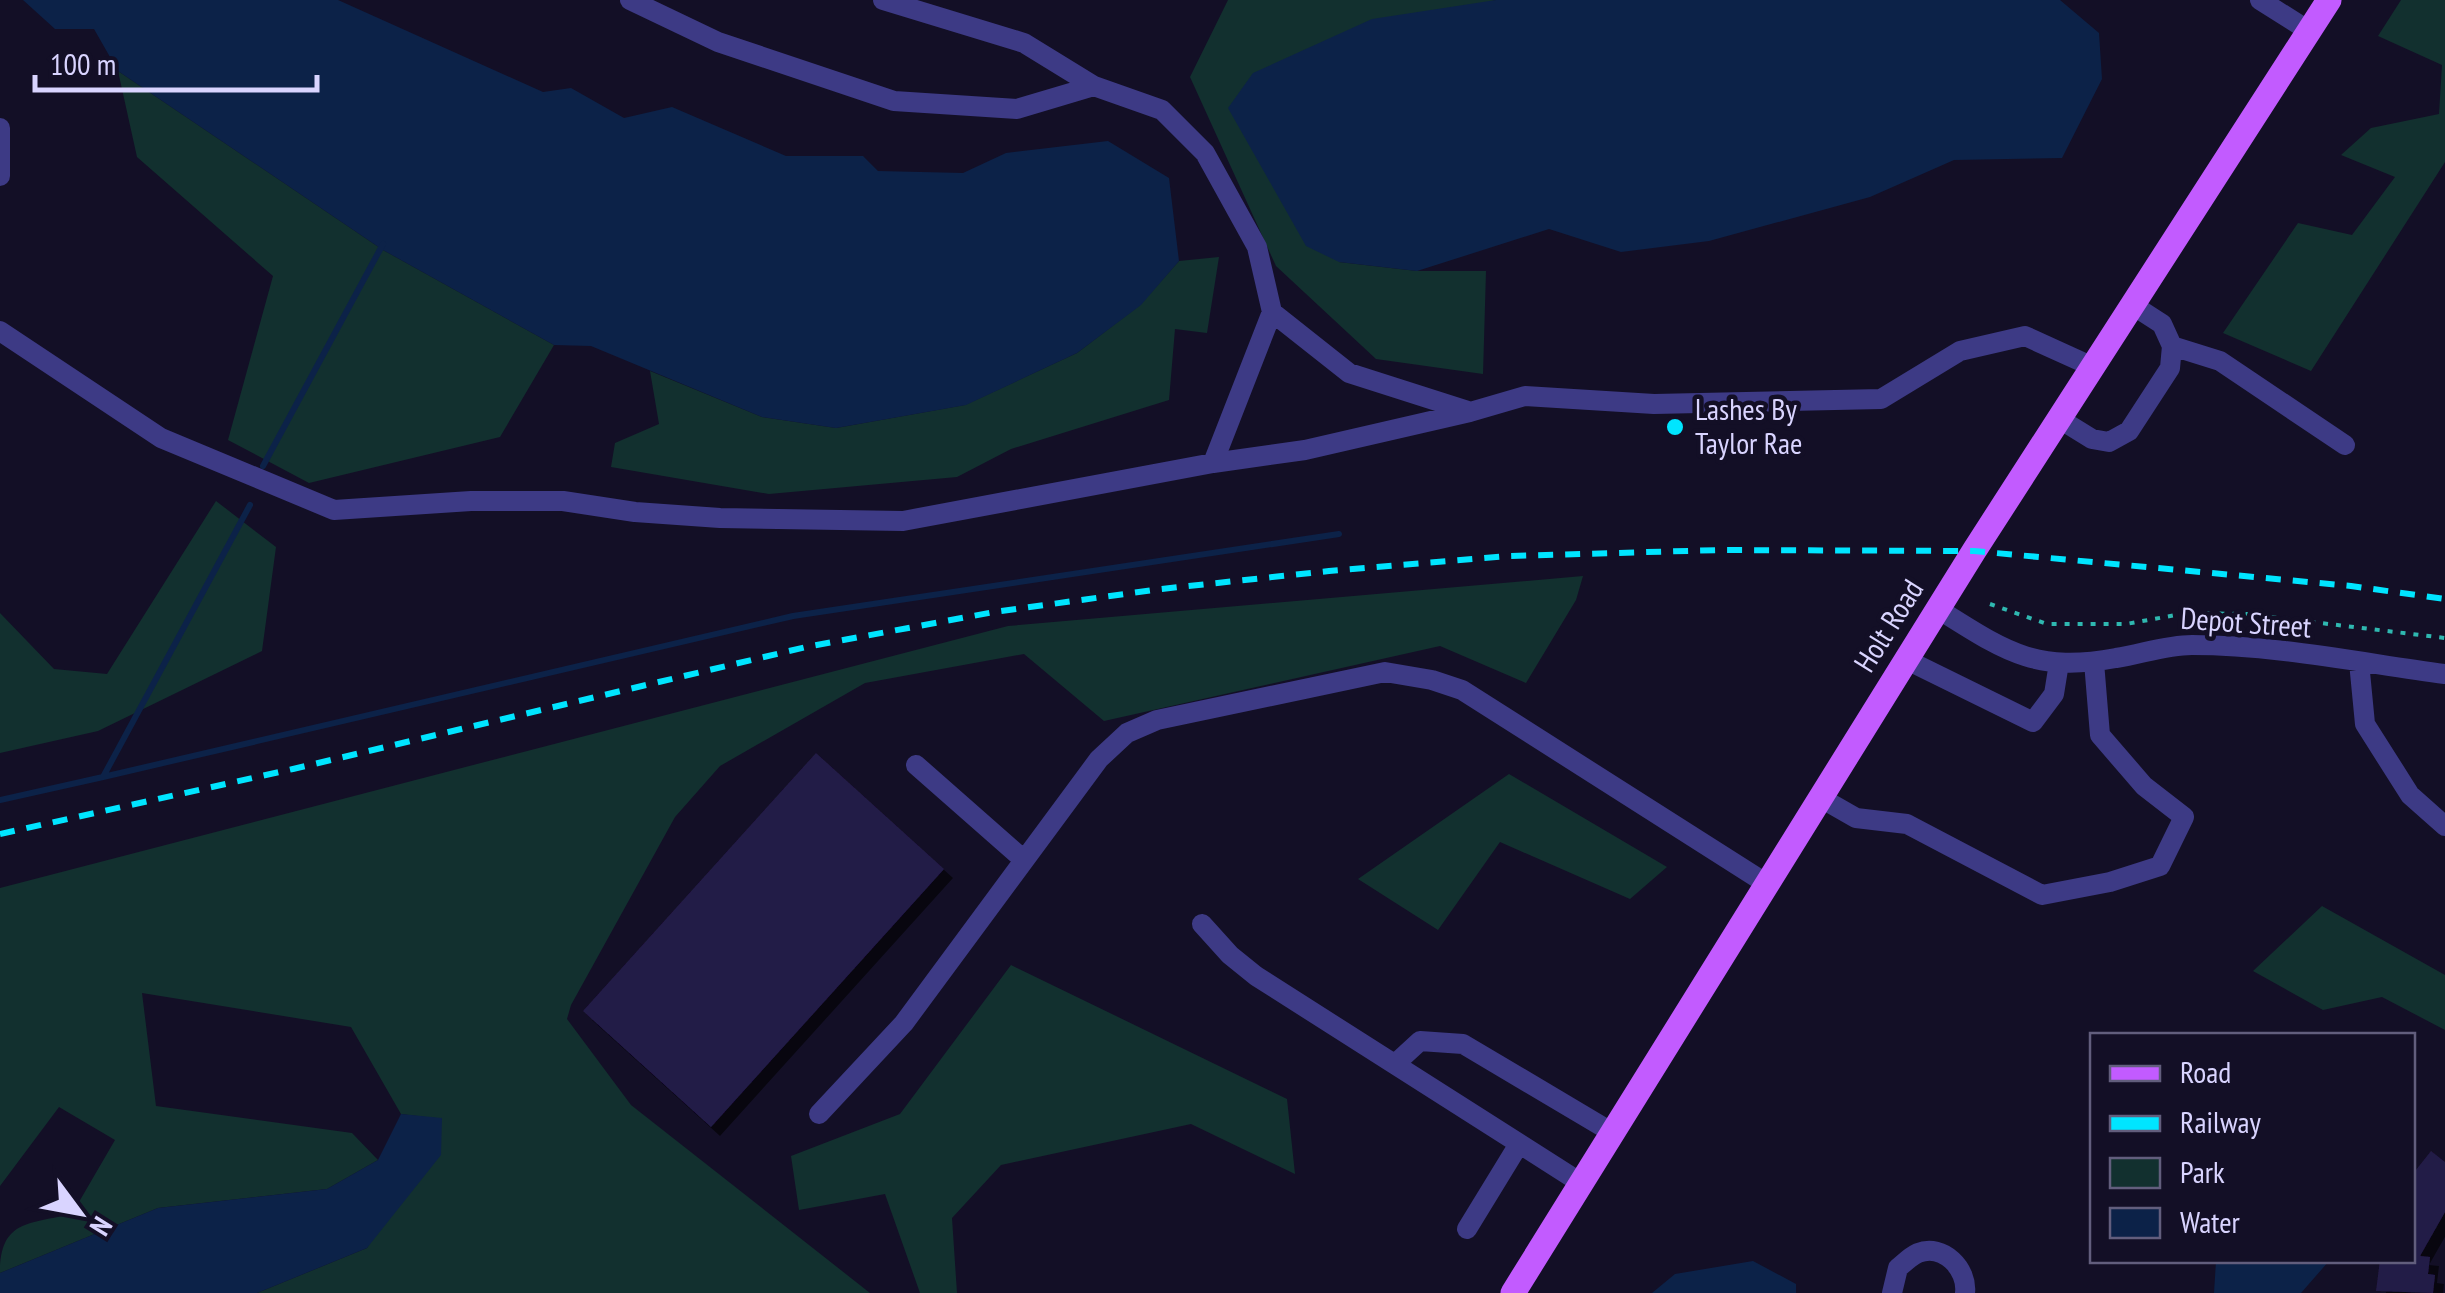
<svg xmlns="http://www.w3.org/2000/svg" width="2445" height="1293" font-family="'PT Sans Narrow',sans-serif">
<defs>
<filter id="shadow"><feDropShadow dx="9" dy="9" stdDeviation="0" flood-color="#0009"/></filter>
</defs>
<rect width="100%" height="100%" fill="#130f26"/>
<path fill="#12302f" d="M 1228,0 L 1496,0 L 1475,6 L 1339,262 L 1417,271 L 1486,271 L 1483,374 L 1376,359 L 1276,266 L 1190,77 Z
M 2401,0 L 2445,0 L 2445,162 L 2311,371 L 2223,333 L 2298,223 L 2352,235 L 2395,177 L 2341,155 L 2371,128 L 2439,114 L 2442,65 L 2378,36 Z
M 118,71 L 383,250 L 554,345 L 500,437 L 309,483 L 228,440 L 273,276 L 137,157 Z
M 1219,257 L 1207,333 L 1175,329 L 1169,400 L 1011,449 L 957,477 L 769,494 L 611,467 L 615,443 L 659,424 L 650,371 L 762,417 L 836,428 L 965,405 L 1077,353 L 1140,305 L 1179,261 Z
M 216,501 L 276,547 L 262,651 L 98,731 L 0,753 L 0,613 L 54,669 L 107,674 Z
M 1583,576 L 1576,600 L 1526,683 L 1440,646 L 1104,721 L 1024,654 L 865,683 L 720,766 L 675,817 L 571,1005 L 567,1019 L 631,1105 L 870,1293 L 257,1293 L 367,1248 L 442,1119 L 401,1114 L 351,1027 L 142,993 L 156,1106 L 352,1133 L 378,1160 L 327,1189 L 158,1208 L 0,1273 C 0,1220 29,1224 72,1214 L 115,1140 L 59,1107 L 0,1186 L 0,888 L 1008,626 Z
M 1509,774 L 1667,867 L 1630,899 L 1500,842 L 1438,930 L 1358,879 Z
M 2322,906 L 2445,975 L 2445,1030 L 2382,997 L 2323,1010 L 2253,971 Z
M 1011,965 L 1287,1099 L 1295,1174 L 1191,1124 L 1001,1165 L 952,1218 L 957,1293 L 920,1293 L 885,1194 L 799,1210 L 791,1156 L 900,1114 Z"/>
<path fill="#0c2248" d="M 23,0 L 338,0 L 543,92 L 571,88 L 624,118 L 672,107 L 786,156 L 863,156 L 878,171 L 963,173 L 1006,153 L 1108,141 L 1169,178 L 1179,261 L 1141,305 L 1077,353 L 966,405 L 836,428 L 762,417 L 591,346 L 554,345 L 383,250 L 118,71 L 94,29 L 55,29 Z
M 1496,0 L 2060,0 L 2099,33 L 2102,79 L 2062,158 L 1954,160 L 1870,197 L 1709,241 L 1621,252 L 1549,229 L 1417,271 L 1339,262 L 1306,246 L 1228,108 L 1253,73 L 1372,19 Z
M 401,1114 L 442,1118 L 441,1155 L 367,1248 L 257,1293 L 0,1293 L 0,1273 L 158,1208 L 327,1189 L 378,1160 Z
M 1753,1261 L 1796,1284 L 1796,1293 L 1652,1293 L 1675,1274 Z
M 2216,1261 L 2216,1260 L 2329,1261 L 2301,1293 L 2214,1293 Z"/>
<g fill="none" stroke-linecap="round" stroke-linejoin="round">
<path stroke="#0c2248" stroke-width="6" d="M 263,466 L 383,244
M 103,777 L 793,616 L 1339,534
M 0,800 L 103,777 L 250,505"/>
</g>
<path fill="#241b47" filter="url(#shadow)" d="M 816,753 L 944,869 L 711,1127 L 583,1011 Z
M 2431,1151 L 2445,1162 L 2445,1212 L 2420,1256 L 2430,1257 L 2428,1274 L 2435,1275 L 2433,1293 L 2376,1291 L 2380,1260 L 2412,1260 L 2412,1175 Z"/>
<g fill="none" stroke-linecap="round" stroke-linejoin="round">
<path stroke="#2fb8b0" stroke-width="4" stroke-dasharray="5 8" stroke-linecap="butt" d="M 1990,604 L 2047,624 L 2126,624 L 2187,613 L 2246,614 L 2445,638"/>
<path stroke="#3d3a85" stroke-width="20" d="M 630,0 L 718,42 L 894,101 L 1017,109 L 1094,86 L 1162,110 L 1205,153 L 1257,247 L 1272,312 L 1213,463
M 883,0 L 1024,43 L 1094,86
M 2260,0 L 2309,31
M 0,128 L 0,176
M 1272,312 L 1349,373 L 1468,411
M 0,331 L 161,438 L 334,510 L 471,501 L 563,501 L 635,512 L 720,518 L 903,521 L 1213,463 L 1305,450 L 1470,412 L 1525,396 L 1654,404 L 1881,399 L 1960,351 L 2025,336 L 2091,366
M 2172,346 L 2220,361 L 2345,445
M 2058,418 L 2092,439 L 2109,442 L 2129,431 L 2170,368 L 2172,346 L 2162,324 L 2131,304
M 1938,609 C 2005,651 2034,673 2116,658 C 2142,654 2166,645 2192,645 C 2276,645 2362,663 2445,674
M 1907,660 L 2033,722 L 2054,694 L 2059,663
M 2359,662 L 2365,724 L 2410,795 L 2445,826
M 916,765 L 1024,860
M 1821,798 L 1856,818 L 1907,824 L 2042,895 L 2110,882 L 2160,866 L 2184,817 L 2144,786 L 2100,735 L 2094,662
M 1202,924 L 1230,955 L 1256,976 L 1581,1183
M 1395,1064 L 1420,1041 L 1463,1044 L 1613,1133
M 819,1114 L 904,1023 L 1099,759 L 1127,733 L 1157,720 L 1385,672 L 1432,680 L 1462,690 L 1767,884
M 1467,1229 L 1519,1144
M 1892,1293 L 1898,1268 C 1904,1263 1911,1256 1918,1253 C 1943,1243 1968,1269 1965,1293"/>
<path stroke="#c25bff" stroke-width="25" d="M 1513,1293 L 1974,551 L 2329,0"/>
<path stroke="#00e5ff" stroke-width="6" stroke-dasharray="15 12" stroke-linecap="butt" d="M 0,834 L 293,769 L 806,647 L 994,612 L 1161,589 L 1329,571 L 1509,556 L 1721,550 L 1974,551 L 2351,586 L 2445,599"/>
</g>
<circle fill="#00e5ff" stroke="#130f26" stroke-width="4" cx="1675" cy="427" r="10"/>
<g text-anchor="middle" stroke-width="9" stroke-linejoin="round" paint-order="stroke">
<g font-size="30" fill="#d9d4ff" stroke="#130f26" text-anchor="start">
<text x="1695" y="420">Lashes By<tspan x="1695" dy="34">Taylor Rae</tspan></text>
</g>
<g font-size="30" fill="#d9d4ff" stroke="#130f26">
<text transform="translate(2246 623) rotate(4)" y="10">Depot Street</text>
<text transform="translate(1889 626) rotate(-58)" y="10">Holt Road</text>
</g>
</g>
<rect x="2090" y="1033" width="325" height="230" fill="#130f26" stroke="#625e7d" stroke-width="2.5"/>
<rect x="2110" y="1066" width="50" height="15" fill="#c25bff" stroke="#625e7d" stroke-width="2.5"/>
<text x="2180" y="1083" font-size="30" fill="#d9d4ff">Road</text>
<rect x="2110" y="1116" width="50" height="15" fill="#00e5ff" stroke="#625e7d" stroke-width="2.5"/>
<text x="2180" y="1133" font-size="30" fill="#d9d4ff">Railway</text>
<rect x="2110" y="1158" width="50" height="30" fill="#12302f" stroke="#625e7d" stroke-width="2.5"/>
<text x="2180" y="1183" font-size="30" fill="#d9d4ff">Park</text>
<rect x="2110" y="1208" width="50" height="30" fill="#0c2248" stroke="#625e7d" stroke-width="2.5"/>
<text x="2180" y="1233" font-size="30" fill="#d9d4ff">Water</text>
<g transform="translate(80 1213) rotate(122)" stroke="#130f26" stroke-width="8" paint-order="stroke">
<path d="M0-8L18 38L0 25L-18 38Z" fill="#d9d4ff"/>
<text y="-15" font-size="28" font-weight="bold" text-anchor="middle" fill="#d9d4ff">N</text>
</g>
<path d="M35 75v15h282v-15" fill="none" stroke="#d9d4ff" stroke-width="5"/>
<text x="50" y="75" font-size="30" fill="#d9d4ff" stroke="#130f26" stroke-width="8" paint-order="stroke">100 m</text>
</svg>
